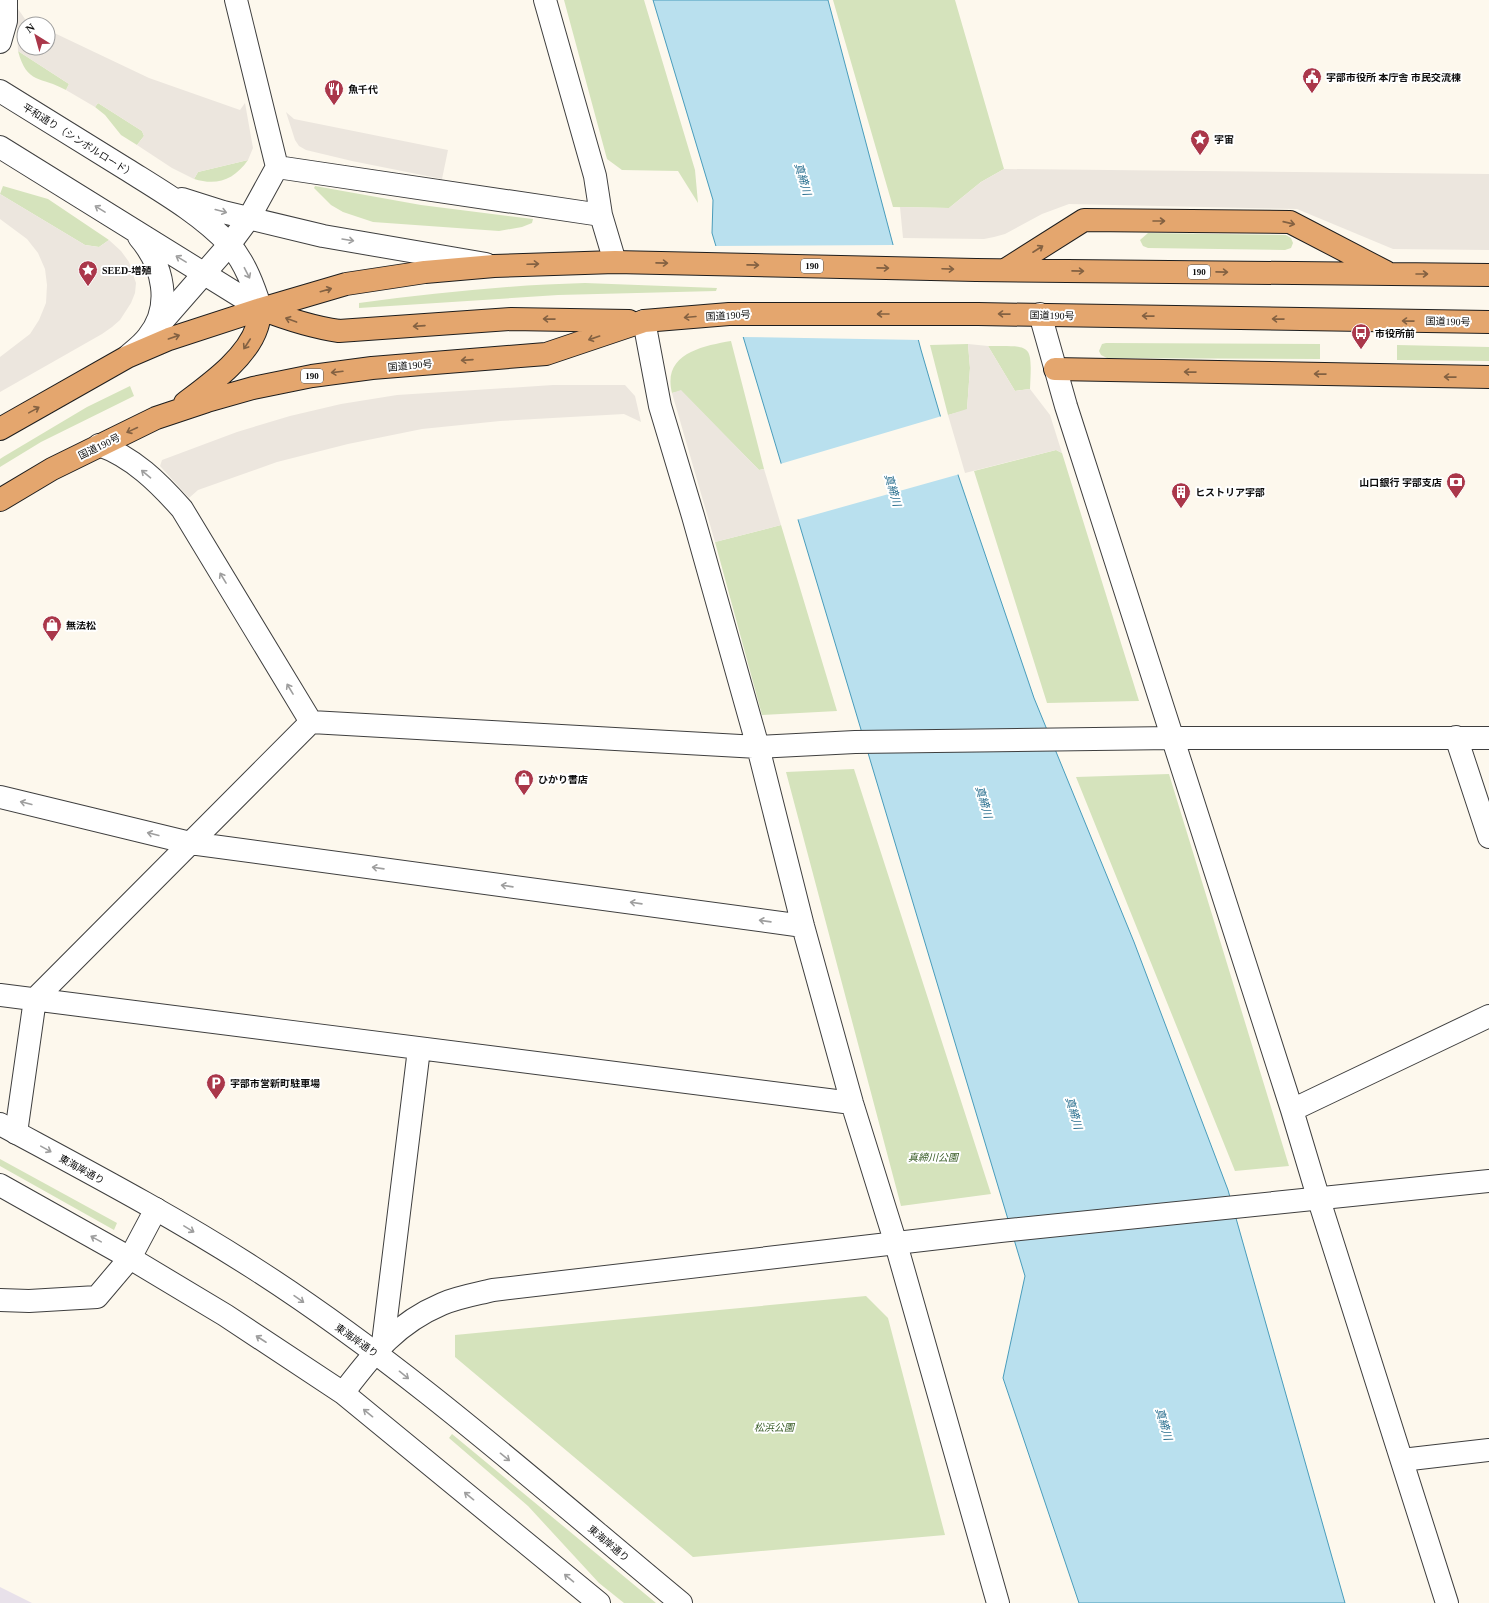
<svg xmlns="http://www.w3.org/2000/svg" width="1489" height="1603" font-family="'Times New Roman','Noto Sans JP',serif">
<rect width="100%" height="100%" fill="#fdf8ed"/>
<path fill="#e8e1ea" d="M 0,1587 L 32,1603 L 0,1603 Z"/>
<path fill="#d5e3bc" d="M 564,0 L 644,0 L 695,170 L 698,203 L 678,171 L 622,170 L 607,159 Z
M 833,0 L 955,0 L 1004,169 L 981,182 L 949,208 L 893,207 Z
M 18,51 L 69,84 L 66,90 C 41,76 27,85 18,51 Z
M 98,103 L 142,131 L 144,136 L 137,145 L 121,135 L 105,115 L 95,107 Z
M 248,160 C 234,180 217,186 194,179 L 198,172 Z
M 3,186 L 48,199 L 109,240 L 99,247 L 85,245 L 0,194 Z
M 315,186 L 421,205 L 533,219 L 532,223 L 522,227 L 499,231 L 373,222 L 343,212 L 331,205 L 314,188 Z
M 1148,233 L 1286,235 L 1291,238 L 1293,243 L 1291,248 L 1285,250 L 1148,248 L 1143,246 L 1140,240 Z
M 585,283 L 717,288 L 716,291 L 558,295 L 359,308 L 359,303 C 435,293 508,285 585,283 Z
M 731,341 L 764,469 L 759,470 L 681,391 L 672,393 C 662,354 702,346 731,341 Z
M 1106,343 L 1320,344 L 1320,359 L 1107,358 L 1101,355 L 1099,351 L 1102,344 Z
M 968,344 L 970,368 L 967,410 L 948,415 L 930,345 Z
M 1397,345 L 1489,347 L 1489,361 L 1397,360 Z
M 988,346 C 1033,346 1032,343 1030,389 L 1015,391 Z
M 130,386 L 134,396 L 41,442 L 0,467 L 0,459 L 3,457 L 87,407 Z
M 1056,450 L 1062,453 L 1139,701 L 1047,703 L 974,471 Z
M 781,525 L 837,711 L 762,715 L 715,542 Z
M 854,769 L 991,1194 L 901,1206 L 786,772 Z
M 1169,774 L 1289,1166 L 1235,1171 L 1076,777 Z
M 0,1159 L 117,1223 L 114,1230 L 0,1166 Z
M 866,1296 L 888,1318 L 945,1535 L 693,1557 L 455,1357 L 455,1335 Z
M 452,1434 L 656,1603 L 624,1603 L 599,1583 L 528,1506 L 449,1438 Z"/>
<path fill="#ece6de" d="M 16,6 L 25,19 L 36,24 L 24,24 L 24,48 L 48,48 L 48,30 L 149,78 L 240,110 L 245,103 L 253,148 L 248,160 L 198,172 L 194,179 L 172,168 L 137,145 L 144,136 L 142,131 L 98,103 L 95,107 L 66,90 L 69,84 L 18,51 Z
M 286,112 L 294,119 L 448,150 L 442,179 L 352,161 L 306,150 L 299,146 L 295,140 Z
M 1004,169 L 1489,174 L 1489,250 L 1393,249 L 1297,209 L 1069,204 L 1042,214 L 1005,234 L 994,237 L 984,239 L 903,238 L 900,207 L 949,208 L 981,182 Z
M 0,194 L 85,245 L 99,247 L 109,240 L 121,251 L 129,262 L 136,283 L 135,293 L 131,303 L 120,320 L 112,327 L 102,334 L 0,392 L 0,357 L 30,334 L 39,320 L 46,303 L 47,285 L 45,269 L 38,253 L 27,239 L 0,219 Z
M 968,344 L 988,346 L 1015,391 L 1030,389 L 1050,415 L 1062,453 L 1056,450 L 965,473 L 948,415 L 967,409 L 970,368 Z
M 553,385 L 625,385 L 635,396 L 641,422 L 624,414 L 500,421 L 422,429 L 348,444 L 277,462 L 198,490 L 189,498 L 160,466 L 162,460 L 237,432 L 290,416 L 341,404 L 397,395 Z
M 681,390 L 759,470 L 764,469 L 781,525 L 715,542 L 672,393 Z"/>
<path fill="#b9e0ee" stroke="#499cbb" d="M 653,0 L 828,0 L 921,350 L 955,466 L 1034,698 L 1134,942 L 1228,1190 L 1345,1603 L 1079,1603 L 1003,1378 L 1025,1276 L 712,233 L 713,200 Z"/>
<path fill="#fdf8ed" d="M 895,245 L 921,340 L 742,337 L 714,246 Z
M 942,416 L 960,474 L 796,520 L 780,464 Z"/>
<g fill="none" stroke-linecap="round" stroke-linejoin="round">
<defs>
<path id="minor" d="M 545,0 L 595,176 L 601,215 L 615,262
M 0,42 L 6,21 L 6,0
M 277,167 L 601,215
M 1040,314 L 1066,406 L 1292,1110 L 1319,1200 L 1447,1603
M 644,321 L 660,406 L 693,516 L 758,747 L 803,926 L 852,1103 L 896,1244 L 998,1603
M 152,333 L 229,245 L 249,218 L 277,167 L 236,0
M 99,445 C 133,457 159,483 182,509 L 311,722
M 1456,737 L 1489,837
M 0,797 L 190,843 L 803,926
M 0,995 L 852,1103
M 1292,1110 L 1489,1016
M 16,1133 L 35,999 L 311,722 L 758,747 L 855,742 L 1173,738 L 1489,738
M 0,1300 L 29,1301 L 97,1297 L 130,1258 L 156,1209
M 383,1343 L 419,1049
M 1402,1460 L 1489,1450"/>
<path id="tertiary" d="M 0,91 C 42,117 84,143 126,169 C 161,191 201,214 229,244 C 245,262 254,287 261,309
M 0,147 L 261,309
M 182,199 L 223,212 L 323,236 L 486,264
M 128,356 C 135,350 143,344 148,337 C 173,306 163,265 139,237
M 0,1124 C 85,1170 171,1215 252,1267 C 404,1364 542,1488 681,1603
M 0,1185 L 130,1258 L 225,1315 L 343,1393 L 599,1603
M 343,1393 C 373,1354 395,1324 442,1304 C 458,1297 477,1294 493,1290 L 1000,1231 L 1489,1181"/>
<path id="trunk" d="M 1005,270 L 1084,220 L 1290,222 L 1386,272
M 261,309 C 287,319 311,327 339,331 L 511,319 L 629,321
M 1055,369 L 1489,377
M 185,403 C 210,384 247,358 257,327 C 259,321 260,315 261,309
M 0,429 L 127,357 L 169,339 L 261,309 L 346,284 L 425,272 L 494,266 L 615,262 L 976,270 L 1489,275
M 0,500 L 52,469 L 156,418 L 207,401 L 253,388 L 312,376 L 372,368 L 546,354 L 644,321 L 729,314 L 978,314 L 1489,322"/>
</defs>
<use href="#minor" stroke="#3f3f3f" stroke-width="24"/>
<use href="#tertiary" stroke="#3f3f3f" stroke-width="24"/>
<use href="#trunk" stroke="#1d1d1d" stroke-width="24"/>
<use href="#minor" stroke="#fff" stroke-width="22"/>
<use href="#tertiary" stroke="#fff" stroke-width="22"/>
<use href="#trunk" stroke="#e4a66e" stroke-width="22"/>
</g>
<defs><path id="oneway-shaft" d="M-6 0H5M1.5-3L5.5 0L1.5 3" fill="none" stroke-width="1.6" stroke-linecap="round" stroke-linejoin="round"/></defs>
<g stroke="#9e9e9e">
<use href="#oneway-shaft" transform="translate(100 209) rotate(-148)"/>
<use href="#oneway-shaft" transform="translate(221 211) rotate(15)"/>
<use href="#oneway-shaft" transform="translate(348 240) rotate(9)"/>
<use href="#oneway-shaft" transform="translate(181 259) rotate(-149)"/>
<use href="#oneway-shaft" transform="translate(247 273) rotate(63)"/>
<use href="#oneway-shaft" transform="translate(146 474) rotate(-140)"/>
<use href="#oneway-shaft" transform="translate(223 578) rotate(-121)"/>
<use href="#oneway-shaft" transform="translate(290 689) rotate(-121)"/>
<use href="#oneway-shaft" transform="translate(26 803) rotate(-166)"/>
<use href="#oneway-shaft" transform="translate(153 834) rotate(-166)"/>
<use href="#oneway-shaft" transform="translate(378 868) rotate(-172)"/>
<use href="#oneway-shaft" transform="translate(507 886) rotate(-172)"/>
<use href="#oneway-shaft" transform="translate(636 903) rotate(-172)"/>
<use href="#oneway-shaft" transform="translate(765 921) rotate(-172)"/>
<use href="#oneway-shaft" transform="translate(46 1149) rotate(29)"/>
<use href="#oneway-shaft" transform="translate(189 1229) rotate(31)"/>
<use href="#oneway-shaft" transform="translate(96 1239) rotate(-151)"/>
<use href="#oneway-shaft" transform="translate(299 1299) rotate(35)"/>
<use href="#oneway-shaft" transform="translate(261 1339) rotate(-147)"/>
<use href="#oneway-shaft" transform="translate(404 1375) rotate(39)"/>
<use href="#oneway-shaft" transform="translate(368 1413) rotate(-141)"/>
<use href="#oneway-shaft" transform="translate(505 1457) rotate(39)"/>
<use href="#oneway-shaft" transform="translate(469 1496) rotate(-141)"/>
<use href="#oneway-shaft" transform="translate(569 1578) rotate(-140)"/>
</g>
<g stroke="#836142">
<use href="#oneway-shaft" transform="translate(1159 221)"/>
<use href="#oneway-shaft" transform="translate(1289 223) rotate(13)"/>
<use href="#oneway-shaft" transform="translate(1038 249) rotate(-33)"/>
<use href="#oneway-shaft" transform="translate(662 263) rotate(1)"/>
<use href="#oneway-shaft" transform="translate(533 264) rotate(-2)"/>
<use href="#oneway-shaft" transform="translate(753 265) rotate(1)"/>
<use href="#oneway-shaft" transform="translate(883 268) rotate(1)"/>
<use href="#oneway-shaft" transform="translate(948 269) rotate(2)"/>
<use href="#oneway-shaft" transform="translate(1078 271) rotate(1)"/>
<use href="#oneway-shaft" transform="translate(1222 272) rotate(1)"/>
<use href="#oneway-shaft" transform="translate(1422 274)"/>
<use href="#oneway-shaft" transform="translate(326 290) rotate(-16)"/>
<use href="#oneway-shaft" transform="translate(883 314) rotate(180)"/>
<use href="#oneway-shaft" transform="translate(1004 314) rotate(-179)"/>
<use href="#oneway-shaft" transform="translate(1148 316) rotate(-179)"/>
<use href="#oneway-shaft" transform="translate(690 317) rotate(175)"/>
<use href="#oneway-shaft" transform="translate(549 319) rotate(-179)"/>
<use href="#oneway-shaft" transform="translate(1278 319) rotate(-179)"/>
<use href="#oneway-shaft" transform="translate(291 320) rotate(-160)"/>
<use href="#oneway-shaft" transform="translate(1408 321) rotate(-179)"/>
<use href="#oneway-shaft" transform="translate(419 326) rotate(176)"/>
<use href="#oneway-shaft" transform="translate(174 337) rotate(-19)"/>
<use href="#oneway-shaft" transform="translate(594 338) rotate(161)"/>
<use href="#oneway-shaft" transform="translate(247 344) rotate(123)"/>
<use href="#oneway-shaft" transform="translate(467 360) rotate(176)"/>
<use href="#oneway-shaft" transform="translate(337 372) rotate(173)"/>
<use href="#oneway-shaft" transform="translate(1190 372) rotate(-179)"/>
<use href="#oneway-shaft" transform="translate(1320 374) rotate(-179)"/>
<use href="#oneway-shaft" transform="translate(1450 377) rotate(-179)"/>
<use href="#oneway-shaft" transform="translate(34 410) rotate(-29)"/>
<use href="#oneway-shaft" transform="translate(132 430) rotate(155)"/>
</g>
<defs>
<symbol id="civic-pin" viewBox="-11 -11 22 30"><path d="M0 17L-7.5 6A9.5 9.5 0 1 1 7.5 6Z" fill="#aa374a" stroke="#fff"/><path d="M-.6-6.5H3V-4.5H.6V-3L4-1V1h2V6H-6V1h2V-1L-.6-3ZM-1.2 2.5V6h2.4V2.5Z" fill="#fff"/></symbol>
<symbol id="restaurant-pin" viewBox="-11 -11 22 30"><path d="M0 17L-7.5 6A9.5 9.5 0 1 1 7.5 6Z" fill="#aa374a" stroke="#fff"/><path d="M-5-6h1v4h1v-4h1v4h1v-4h1v5L-1.5 .5V6h-2V.5L-5-1ZM5-6V6H3V1.5H1.5Q1.5-4 5-6Z" fill="#fff"/></symbol>
<symbol id="sight-pin" viewBox="-11 -11 22 30"><path d="M0 17L-7.5 6A9.5 9.5 0 1 1 7.5 6Z" fill="#aa374a" stroke="#fff"/><path d="M0-6L1.8-2.2L6-1.7L2.9 1.2L3.7 5.4L0 3.3L-3.7 5.4L-2.9 1.2L-6-1.7L-1.8-2.2Z" fill="#fff"/></symbol>
<symbol id="bus-pin" viewBox="-11 -11 22 30"><path d="M0 17L-7.5 6A9.5 9.5 0 1 1 7.5 6Z" fill="#aa374a" stroke="#fff"/><path d="M-5-6H5V4H4V6H2V4H-2V6H-4V4H-5ZM-3.5-4V0h7V-4ZM-3.5 1.2v1.5H-2V1.2ZM2 1.2v1.5H3.5V1.2Z" fill="#fff"/></symbol>
<symbol id="bank-pin" viewBox="-11 -11 22 30"><path d="M0 17L-7.5 6A9.5 9.5 0 1 1 7.5 6Z" fill="#aa374a" stroke="#fff"/><path d="M-6-4H6V4H-6ZM0-2.3a2.3 2.3 0 1 0 0 4.6a2.3 2.3 0 1 0 0-4.6Z" fill="#fff"/></symbol>
<symbol id="building-pin" viewBox="-11 -11 22 30"><path d="M0 17L-7.5 6A9.5 9.5 0 1 1 7.5 6Z" fill="#aa374a" stroke="#fff"/><path d="M-4-6H4V6H1V3H-1V6H-4ZM-2.5-4.3h1.7v1.8h-1.7ZM.8-4.3h1.7v1.8H.8ZM-2.5-1h1.7V.8h-1.7ZM.8-1h1.7V.8H.8Z" fill="#fff"/></symbol>
<symbol id="shop-pin" viewBox="-11 -11 22 30"><path d="M0 17L-7.5 6A9.5 9.5 0 1 1 7.5 6Z" fill="#aa374a" stroke="#fff"/><path d="M-5-2.5h2.3a2.7 3.5 0 0 1 5.4 0H5L5.5 6h-11ZM-1.5-2.5h3a1.5 2.3 0 0 0-3 0Z" fill="#fff"/></symbol>
<symbol id="parking-pin" viewBox="-11 -11 22 30"><path d="M0 17L-7.5 6A9.5 9.5 0 1 1 7.5 6Z" fill="#aa374a" stroke="#fff"/><path d="M-3.5-5.5H1a3.5 3.5 0 0 1 0 7H-1V5.5H-3.5ZM-1-3.4V-.6H.8a1.4 1.4 0 0 0 0-2.8Z" fill="#fff"/></symbol>
</defs>
<g fill-rule="evenodd">
<use href="#civic-pin" x="1301" y="66" width="22" height="30"/>
<use href="#restaurant-pin" x="323" y="78" width="22" height="30"/>
<use href="#sight-pin" x="1189" y="128" width="22" height="30"/>
<use href="#sight-pin" x="77" y="259" width="22" height="30"/>
<use href="#bus-pin" x="1350" y="322" width="22" height="30"/>
<use href="#bank-pin" x="1445" y="471" width="22" height="30"/>
<use href="#building-pin" x="1170" y="481" width="22" height="30"/>
<use href="#shop-pin" x="41" y="614" width="22" height="30"/>
<use href="#shop-pin" x="513" y="768" width="22" height="30"/>
<use href="#parking-pin" x="205" y="1072" width="22" height="30"/>
</g>
<g text-anchor="middle" stroke-width="4" stroke-linejoin="round" paint-order="stroke">
<g fill="#fff" stroke="#555" stroke-width="1">
<rect x="801" y="259" width="22" height="14" rx="3"/>
<rect x="1188" y="265" width="22" height="14" rx="3"/>
<rect x="301" y="369" width="22" height="14" rx="3"/>
</g>
<g font-size="9" font-weight="bold" fill="#0c0c0c">
<text x="812" y="269">190</text>
<text x="1199" y="275">190</text>
<text x="312" y="379">190</text>
</g>
<g font-size="10" font-weight="bold" fill="#0c0c0c" stroke="#fff" text-anchor="start">
<text x="1326" y="81">宇部市役所 本庁舎 市民交流棟</text>
<text x="348" y="93">魚千代</text>
<text x="1214" y="143">宇宙</text>
<text x="102" y="274">SEED-増殖</text>
<text x="1375" y="337">市役所前</text>
<text x="1442" y="486" text-anchor="end">山口銀行 宇部支店</text>
<text x="1195" y="496">ヒストリア宇部</text>
<text x="66" y="629">無法松</text>
<text x="538" y="783">ひかり書店</text>
<text x="230" y="1087">宇部市営新町駐車場</text>
</g>
<g font-size="10" fill="#0c0c0c" stroke="#fff">
<text transform="translate(79 140) rotate(32)" y="4">平和通り（シンボルロード）</text>
<text transform="translate(728 315) rotate(-3)" y="4">国道190号</text>
<text transform="translate(1052 315) rotate(1)" y="4">国道190号</text>
<text transform="translate(1448 321) rotate(1)" y="4">国道190号</text>
<text transform="translate(410 365) rotate(-5)" y="4">国道190号</text>
<text transform="translate(99 446) rotate(-26)" y="4">国道190号</text>
<text transform="translate(82 1169) rotate(29)" y="4">東海岸通り</text>
<text transform="translate(357 1340) rotate(35)" y="4">東海岸通り</text>
<text transform="translate(609 1543) rotate(40)" y="4">東海岸通り</text>
</g>
<g font-size="10" font-style="italic" fill="#375b25" stroke="#fff">
<text x="933" y="1161">真締川公園</text>
<text x="774" y="1431">松浜公園</text>
</g>
<g font-size="11" font-style="italic" fill="#266d8d" stroke="#fff">
<text transform="translate(803 179) rotate(74)" y="4">真締川</text>
<text transform="translate(893 490) rotate(74)" y="4">真締川</text>
<text transform="translate(984 802) rotate(74)" y="4">真締川</text>
<text transform="translate(1074 1113) rotate(74)" y="4">真締川</text>
<text transform="translate(1164 1424) rotate(74)" y="4">真締川</text>
</g>
</g>
<g transform="translate(36 36) rotate(323)"><circle r="19" fill="#ffffff" stroke="#9e9e9e"/>
<path d="M0-3L7 15L0 10L-7 15Z" fill="#aa374a"/>
<text y="-6" font-size="11" font-weight="bold" text-anchor="middle" fill="#0c0c0c">N</text>
</g>
</svg>
